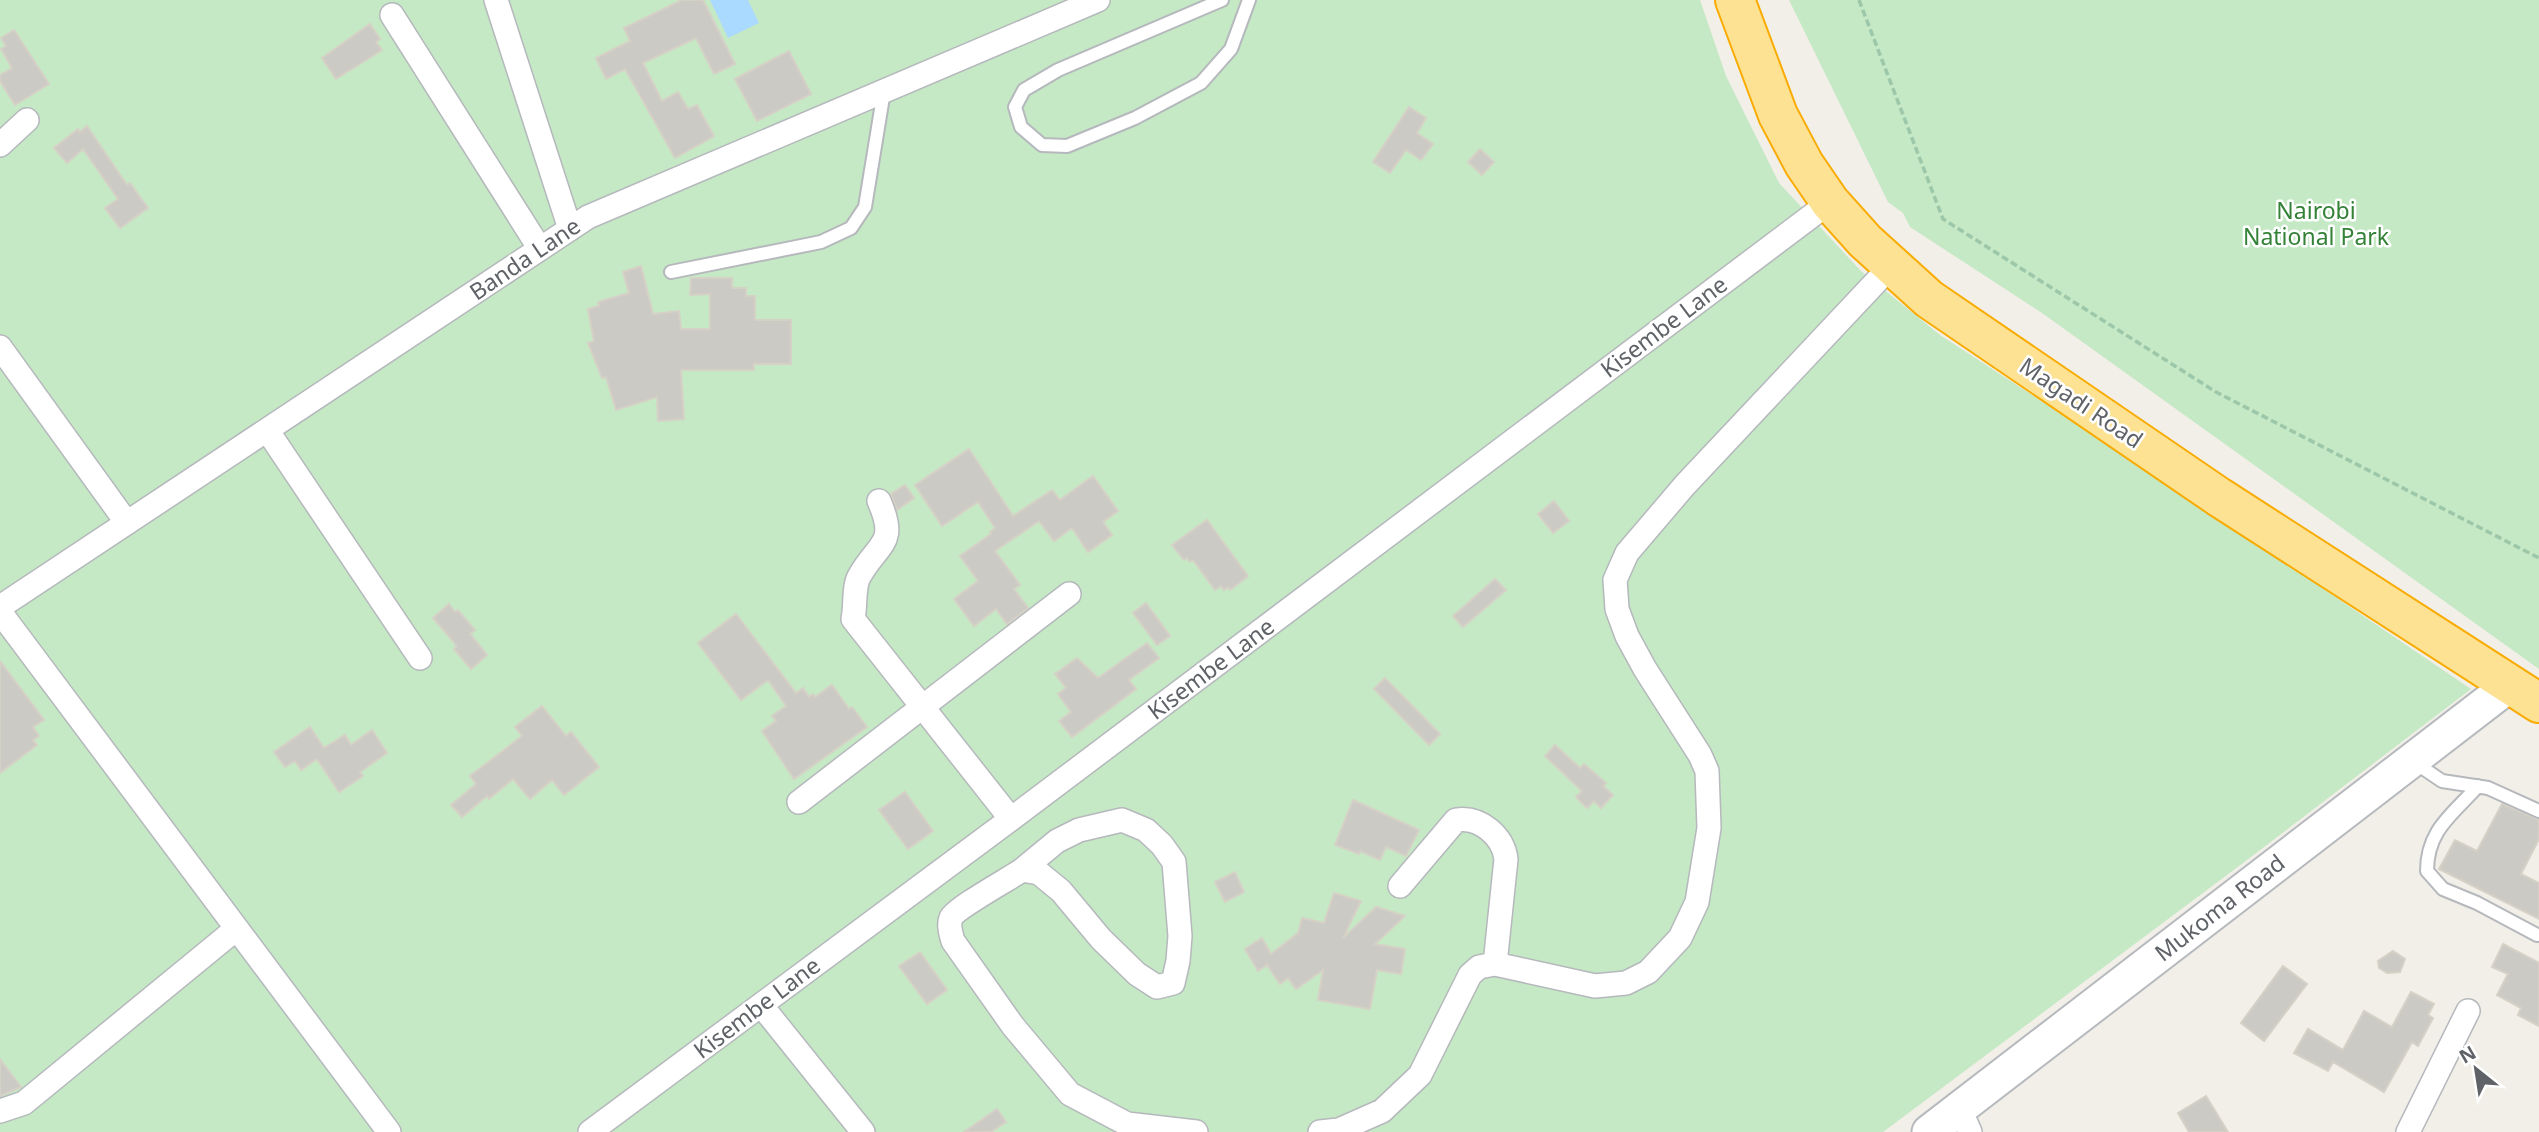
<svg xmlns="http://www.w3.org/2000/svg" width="2539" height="1132" font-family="'Noto Sans',sans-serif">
<rect width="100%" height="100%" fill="#f1efe8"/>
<path fill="#c5e8c5" d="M 0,0 L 1700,0 L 1726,76 L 1779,183 L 1861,271 L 1940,335 L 2172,486 L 2471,689 L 2243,863 L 1883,1132 L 0,1132 Z
M 1789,0 L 2539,0 L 2539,669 L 2042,313 L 1910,227 L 1903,213 L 1888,202 Z"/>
<path fill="#aadaff" d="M 710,0 L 748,0 L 759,23 L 728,38 Z"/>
<path fill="#cccac5" stroke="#d6d1c6" stroke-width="2" d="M 682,0 L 703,0 L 735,64 L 714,74 L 696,38 L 643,63 L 662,101 L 678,92 L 688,109 L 697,105 L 714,136 L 675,158 L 625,69 L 606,79 L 596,58 L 630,41 L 624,28 Z
M 370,24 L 380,39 L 376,42 L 382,50 L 336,79 L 322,58 Z
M 14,30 L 49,84 L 15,105 L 0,81 L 0,75 L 12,68 L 1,49 L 6,46 L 1,38 Z
M 789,51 L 811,94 L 757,121 L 735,79 Z
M 1409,107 L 1426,118 L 1417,133 L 1433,144 L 1421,160 L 1406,150 L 1390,173 L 1373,162 Z
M 87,126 L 127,185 L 130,183 L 148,208 L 120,228 L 105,208 L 118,199 L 83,149 L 67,163 L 54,148 L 78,129 L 80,132 Z
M 1480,149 L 1494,162 L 1482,175 L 1468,162 Z
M 641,266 L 653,314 L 679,311 L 681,329 L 710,329 L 710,294 L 690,295 L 691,278 L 732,278 L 732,288 L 746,288 L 746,296 L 755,296 L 755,320 L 791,320 L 791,364 L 754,364 L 754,370 L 681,370 L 684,419 L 658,421 L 657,397 L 616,410 L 606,377 L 602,378 L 588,343 L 594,341 L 588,309 L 599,306 L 598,302 L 629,293 L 623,272 Z
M 969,449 L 1013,516 L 1052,490 L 1060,500 L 1093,476 L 1118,511 L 1103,522 L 1112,535 L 1088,552 L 1072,528 L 1054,541 L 1039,521 L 995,551 L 1020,585 L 1014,589 L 1028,608 L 1007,624 L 996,609 L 974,626 L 954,599 L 978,581 L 960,556 L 991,534 L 990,532 L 995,528 L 978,502 L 942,526 L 915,485 Z
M 905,485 L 914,498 L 897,510 L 891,494 Z
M 1554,501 L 1569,521 L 1553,533 L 1538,514 Z
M 1207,520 L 1248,576 L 1230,590 L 1228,587 L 1224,590 L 1221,586 L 1215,590 L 1193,560 L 1190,562 L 1187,558 L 1184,560 L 1172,545 Z
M 1495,579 L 1506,590 L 1463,627 L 1453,616 Z
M 1146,603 L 1170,636 L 1157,645 L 1133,613 Z
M 449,604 L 455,612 L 458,610 L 475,630 L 470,634 L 487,655 L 471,669 L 454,649 L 457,646 L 433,618 Z
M 736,614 L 796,693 L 803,688 L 809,697 L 813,694 L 815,697 L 832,685 L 849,709 L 852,707 L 867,727 L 794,779 L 762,731 L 776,721 L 772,716 L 786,706 L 768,680 L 741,700 L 698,643 Z
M 1147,643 L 1159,658 L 1129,680 L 1136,689 L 1072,737 L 1059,721 L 1071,712 L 1058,694 L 1066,688 L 1055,674 L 1077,658 L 1098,678 Z
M 0,661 L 44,720 L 33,727 L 39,736 L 33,740 L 37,745 L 0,773 Z
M 1385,678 L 1440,734 L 1429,745 L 1374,689 Z
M 542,706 L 566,736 L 571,732 L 599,767 L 564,795 L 552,780 L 530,799 L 513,779 L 489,799 L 487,796 L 462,817 L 451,805 L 476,784 L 470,776 L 522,736 L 515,727 Z
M 310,727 L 324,748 L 345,735 L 351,745 L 372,730 L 387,753 L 360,772 L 363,776 L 339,792 L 317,759 L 301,770 L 295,761 L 285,767 L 274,752 Z
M 1555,745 L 1580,768 L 1584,764 L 1606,783 L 1603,786 L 1613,795 L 1601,808 L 1594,801 L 1587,808 L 1576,797 L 1582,791 L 1545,756 Z
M 905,792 L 933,831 L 908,849 L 879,810 Z
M 1353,800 L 1419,830 L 1406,856 L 1386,847 L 1380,860 L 1360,851 L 1359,854 L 1335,845 Z
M 2502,804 L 2539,820 L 2539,839 L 2521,874 L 2539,883 L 2539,919 L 2439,869 L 2455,840 L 2477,851 Z
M 1235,872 L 1244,892 L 1225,902 L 1215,882 Z
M 1334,893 L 1361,901 L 1343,938 L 1376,907 L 1405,916 L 1375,944 L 1405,949 L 1401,974 L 1377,970 L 1370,1009 L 1318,1000 L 1323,970 L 1296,989 L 1288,978 L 1280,984 L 1267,965 L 1258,971 L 1245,949 L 1262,938 L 1271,954 L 1298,933 L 1302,918 L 1324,923 Z
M 2503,944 L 2539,963 L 2539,1026 L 2518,1015 L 2521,1008 L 2497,995 L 2508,974 L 2492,967 Z
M 2393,951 L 2405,959 L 2400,972 L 2387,973 L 2379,968 L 2378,961 Z
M 920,952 L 947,990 L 927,1004 L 899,966 Z
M 2283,966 L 2307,984 L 2264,1041 L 2241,1023 Z
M 2411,992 L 2434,1004 L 2428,1015 L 2433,1018 L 2418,1046 L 2412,1042 L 2384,1092 L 2333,1062 L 2328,1071 L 2294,1053 L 2308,1029 L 2343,1050 L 2364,1011 L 2392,1027 Z
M 0,1059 L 21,1087 L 0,1096 Z
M 2206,1096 L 2228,1132 L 2189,1132 L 2178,1113 Z
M 997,1109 L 1006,1122 L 991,1132 L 964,1132 Z"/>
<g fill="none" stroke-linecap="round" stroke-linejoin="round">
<defs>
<path id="lane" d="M 1222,0 L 1058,70 L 1024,90 L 1015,107 L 1021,127 L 1042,145 L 1067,146 L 1135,118 L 1201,83 L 1231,49 L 1249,0
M 671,272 L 821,242 L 851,228 L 865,207 L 884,91
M 2414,762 L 2442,781 L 2488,788 L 2539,811
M 2478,786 C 2452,815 2427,830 2427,871 L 2443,889 L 2477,903 L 2537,935"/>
<path id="street" d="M 496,0 L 570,229
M 392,15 L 540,249
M 0,145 L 27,120
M 0,347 L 127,523
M 267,430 L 420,658
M 879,501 C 898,544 879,542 860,575 C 853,585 856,606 853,619 L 1011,819
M 0,607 L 588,217 L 1098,0
M 0,612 L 389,1132
M 799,802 L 1069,594
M 1022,870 L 1057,841 L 1079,830 L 1122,820 L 1146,830 L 1162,845 L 1174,862 L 1180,936 L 1178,961 L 1173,983 L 1157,987 L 1137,974 L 1101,939 L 1061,891 L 1039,873 L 1022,870 C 1009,879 956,908 951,918 C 948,925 951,934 953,941 L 1013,1026 L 1070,1094 L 1127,1124 L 1196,1132
M 1400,886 L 1456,820 C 1480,816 1503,836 1506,859 L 1495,964
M 761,1005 L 863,1132
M 1960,1109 L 1970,1132
M 0,1111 L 24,1103 L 236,929
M 590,1132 L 1011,819 L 1830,202
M 1320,1132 L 1339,1130 L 1382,1111 L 1420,1075 L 1470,975 L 1479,967 L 1495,964 L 1595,986 L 1626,983 L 1648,972 L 1680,938 L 1697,902 L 1709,828 L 1707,771 L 1700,755 L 1645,669 L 1627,636 L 1617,609 L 1615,580 L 1627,553 L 1685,485 L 1891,266
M 2408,1132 L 2468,1011"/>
<path id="secondary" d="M 1929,1132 L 2511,684"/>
<path id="highway" d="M 1735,0 L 1778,115 L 1804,164 L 1830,202 L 1865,241 L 1929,299 L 2219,497 L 2539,703"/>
</defs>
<use href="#lane" stroke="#b5b8bc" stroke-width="16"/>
<use href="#street" stroke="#b5b8bc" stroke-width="26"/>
<use href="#secondary" stroke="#b6babf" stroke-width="37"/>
<use href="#highway" stroke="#f9ab00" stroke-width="42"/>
<path stroke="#9cc7a9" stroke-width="3.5" stroke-dasharray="7 3.5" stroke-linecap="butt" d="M 1859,0 L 1943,219 L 2216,392 L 2539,558"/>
<use href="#lane" stroke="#fff" stroke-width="12"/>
<use href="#street" stroke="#fff" stroke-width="23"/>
<use href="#secondary" stroke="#fff" stroke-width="33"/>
<use href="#highway" stroke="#fde293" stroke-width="38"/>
</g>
<g text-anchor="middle" stroke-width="5" stroke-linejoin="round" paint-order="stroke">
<g font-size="23" fill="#348238" stroke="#fff">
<text x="2316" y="219">Nairobi<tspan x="2316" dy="26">National Park</tspan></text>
</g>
<g font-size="23" fill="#5f6368" stroke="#fff">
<text transform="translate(525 259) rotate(-34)" y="8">Banda Lane</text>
<text transform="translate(1664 327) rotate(-37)" y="8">Kisembe Lane</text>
<text transform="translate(2081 403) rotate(34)" y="8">Magadi Road</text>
<text transform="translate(1211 669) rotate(-37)" y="8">Kisembe Lane</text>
<text transform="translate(2220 908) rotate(-38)" y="8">Mukoma Road</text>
<text transform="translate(757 1008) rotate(-37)" y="8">Kisembe Lane</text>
</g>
</g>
<g transform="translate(2476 1069) rotate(330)" stroke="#ffffff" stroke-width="5" paint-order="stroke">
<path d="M0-5L12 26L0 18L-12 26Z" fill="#5f6368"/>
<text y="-10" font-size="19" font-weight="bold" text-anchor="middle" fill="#5f6368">N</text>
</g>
</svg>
